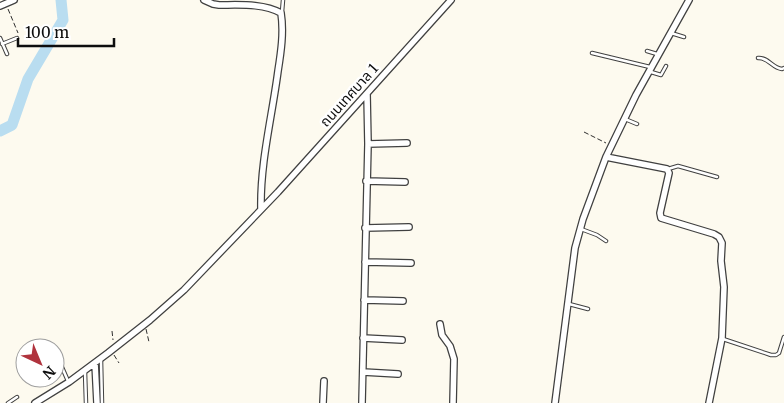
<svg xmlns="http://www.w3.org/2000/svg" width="784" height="403" font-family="Merriweather,'Noto Sans Thai',serif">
<rect width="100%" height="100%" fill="#fdfaef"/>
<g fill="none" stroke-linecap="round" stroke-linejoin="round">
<path stroke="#b9ddf0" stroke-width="11" d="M 0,131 L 12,125 L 28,79 L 63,20 L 61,0"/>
<defs>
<path id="lane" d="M 282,12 L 283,0
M 671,33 L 684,37
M 0,38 L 7,54
M 2,44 L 17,38
M 647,51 L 657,54
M 592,53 L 650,67
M 758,58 C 768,57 772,68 782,69 L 784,68
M 651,72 L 661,75 L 666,66
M 625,119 L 637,124
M 668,169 L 678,166 L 717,177
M 581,229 L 597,235 L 606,241
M 569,304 L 588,309
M 723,339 L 771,355 L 776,355 L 779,353 L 784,337
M 101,360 L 102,403
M 61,365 L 68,381
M 85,372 L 86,403
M 8,403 L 17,397"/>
<path id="street" d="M 204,0 L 213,4 L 219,5 C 239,5 263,3 281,13 C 284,32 281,52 278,71 C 272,117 260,163 261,209
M 0,6 L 14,0
M 368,144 L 407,143
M 606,157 L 667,169 L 669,173 L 660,213 L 661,218 L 714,234 L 719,237 L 722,243 L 721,261 L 724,287 L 722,338 L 709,403
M 366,181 L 405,182
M 365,228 L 409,227
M 365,262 L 411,263
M 364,300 L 403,301
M 440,324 L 442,335 L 450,346 L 454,359 L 453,403
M 363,338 L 402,340
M 95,363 L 97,403
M 363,372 L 398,374
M 35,403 L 69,382 L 108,353 L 150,320 L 184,290 L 278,192 L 451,0
M 323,403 L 324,381
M 362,403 L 368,144 L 367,94
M 555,403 L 575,248 L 583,219 L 606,157 L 636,95 L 689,0"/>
</defs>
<use href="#lane" stroke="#404040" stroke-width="4.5"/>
<use href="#street" stroke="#404040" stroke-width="8"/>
<path stroke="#2f2f2f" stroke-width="1" stroke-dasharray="5 2.5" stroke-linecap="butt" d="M 8,9 L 18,33
M 584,132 L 606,143
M 146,329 L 149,342
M 112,331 L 113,340
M 114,355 L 119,363"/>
<use href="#lane" stroke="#fff" stroke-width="2.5"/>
<use href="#street" stroke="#fff" stroke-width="5.5"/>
</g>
<g text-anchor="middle" stroke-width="5" stroke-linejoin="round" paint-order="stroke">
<g font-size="14" fill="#0d0d0d" stroke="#fff">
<text transform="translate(349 95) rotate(-48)" y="5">ถนนเทศบาล 1</text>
</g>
</g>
<g transform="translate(40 363) rotate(136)"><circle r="24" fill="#ffffff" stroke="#9e9e9e"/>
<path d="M0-4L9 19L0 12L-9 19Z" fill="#b0333d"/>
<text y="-8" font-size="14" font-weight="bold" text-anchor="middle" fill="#0d0d0d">N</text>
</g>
<path d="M18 38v8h96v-8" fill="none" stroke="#0d0d0d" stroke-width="2.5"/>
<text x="25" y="38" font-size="15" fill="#0d0d0d" stroke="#ffffff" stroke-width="4" paint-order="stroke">100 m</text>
</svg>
